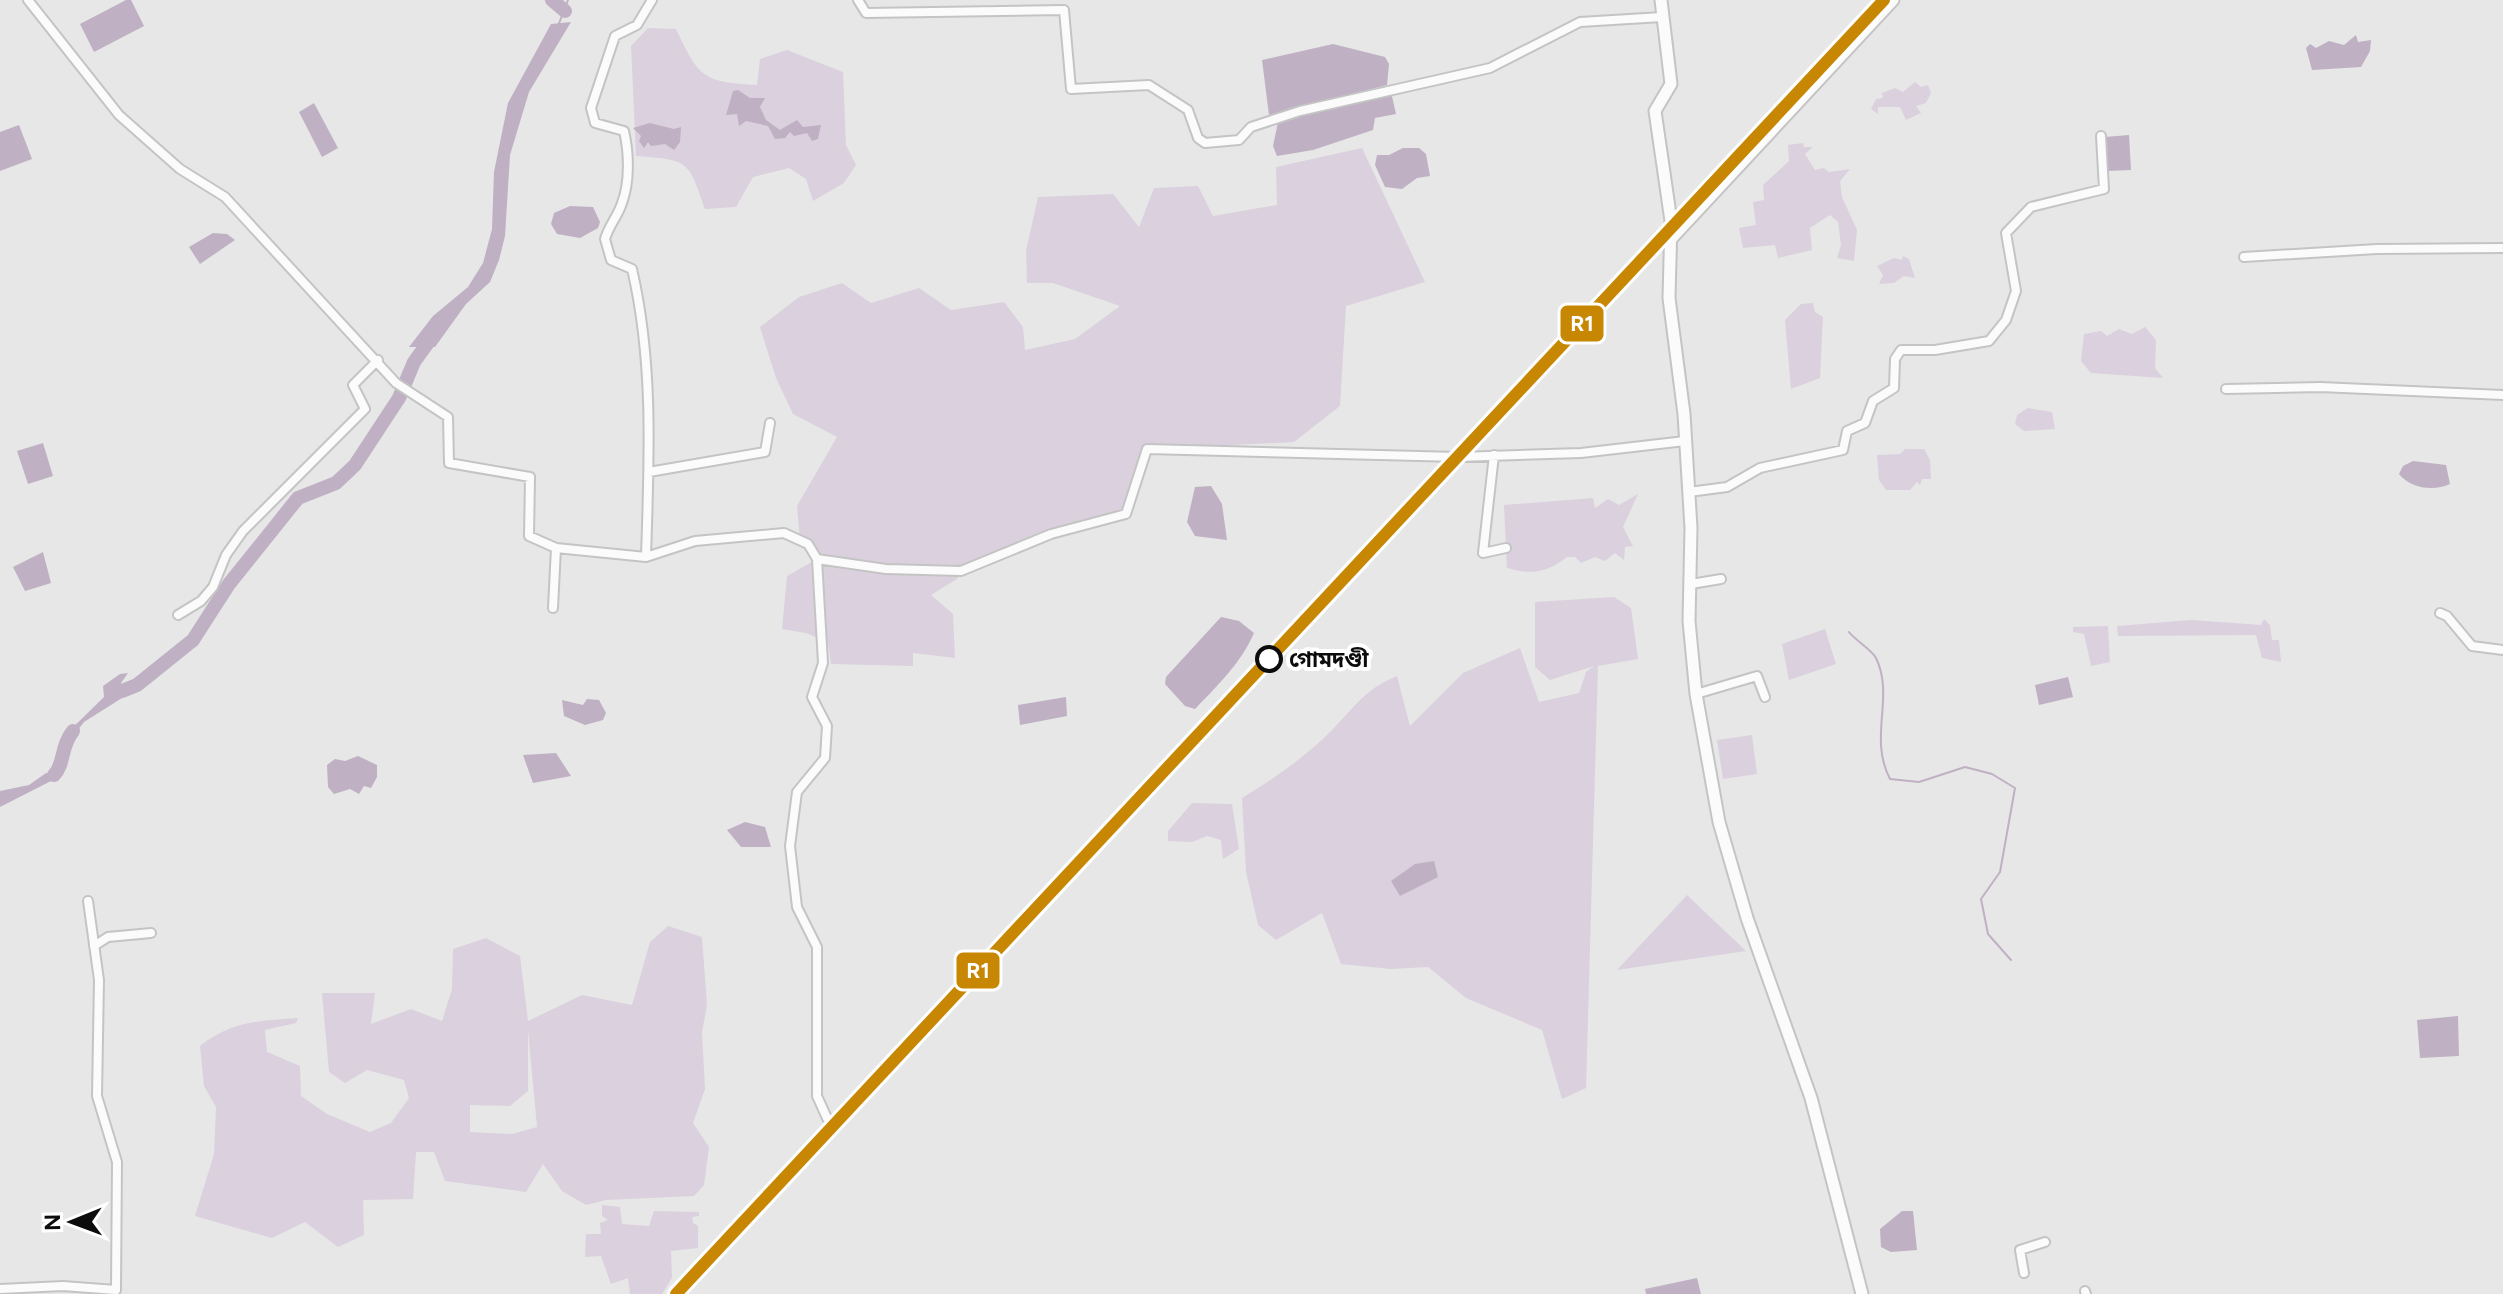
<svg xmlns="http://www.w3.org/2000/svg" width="2503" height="1294" font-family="Figtree,'Noto Sans Bengali',sans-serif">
<rect width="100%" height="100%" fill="#e7e7e7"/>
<path fill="#dbd0de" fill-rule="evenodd" d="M 648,28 L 676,29 C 699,78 703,82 757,85 L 760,59 L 787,50 L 843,72 L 846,145 L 856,165 L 844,183 L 813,201 L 806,179 L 789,168 L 753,177 L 736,207 L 705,209 C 688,159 688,160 636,156 L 631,46 Z
M 1915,82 L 1921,87 L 1928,85 L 1931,93 L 1926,103 L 1916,106 L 1921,113 L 1906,120 L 1900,107 L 1878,107 L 1878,114 L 1871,109 L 1876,99 L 1883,98 L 1882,93 L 1895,88 L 1903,92 Z
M 1803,143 L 1804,147 L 1813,147 L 1805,154 L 1815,170 L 1824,168 L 1829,172 L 1850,169 L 1840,181 L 1842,197 L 1857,230 L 1854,261 L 1837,258 L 1841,245 L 1838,222 L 1830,215 L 1810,228 L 1812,250 L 1778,258 L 1775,245 L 1743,248 L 1739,228 L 1756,225 L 1753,202 L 1764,200 L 1763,185 L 1789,161 L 1788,145 Z
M 1362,148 L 1425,282 L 1346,306 L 1340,406 L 1294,442 L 1148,449 L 1126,514 L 961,571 L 957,579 L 931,595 L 953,614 L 955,658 L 913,653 L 913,666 L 831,664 L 828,642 L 806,633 L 782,629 L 787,576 L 817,559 L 800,540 L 797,506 L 837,437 L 793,414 L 776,378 L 760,327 L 799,297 L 842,283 L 871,303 L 919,288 L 951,310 L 1004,302 L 1023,327 L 1025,350 L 1075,339 L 1120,306 L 1053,283 L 1027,283 L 1026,251 L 1038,197 L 1113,194 L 1139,227 L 1154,188 L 1198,186 L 1213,216 L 1277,205 L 1276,167 Z
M 1903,256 L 1909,259 L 1915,278 L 1904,276 L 1894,283 L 1879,284 L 1883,275 L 1877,266 L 1894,258 L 1902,260 Z
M 1813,303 L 1815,312 L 1823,317 L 1820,378 L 1791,389 L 1785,320 L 1801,304 Z
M 2145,327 L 2156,340 L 2155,368 L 2163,378 L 2091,373 L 2081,361 L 2084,334 L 2101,331 L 2107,336 L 2119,329 L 2132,334 Z
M 2028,408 L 2052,412 L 2055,429 L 2024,431 L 2015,424 L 2017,415 Z
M 1905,449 L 1924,449 L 1930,460 L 1931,479 L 1922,479 L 1920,485 L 1917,482 L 1910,490 L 1886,490 L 1879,480 L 1877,455 L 1900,454 Z
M 1638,494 L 1623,527 L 1633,546 L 1625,547 L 1624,560 L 1615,553 L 1605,561 L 1595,557 L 1581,563 L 1575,557 L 1567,557 C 1547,573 1531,575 1507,568 L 1504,505 L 1593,498 L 1595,508 L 1608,499 L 1619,505 Z
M 1614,597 L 1631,608 L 1638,659 L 1598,666 L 1586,1088 L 1562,1099 L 1542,1030 L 1466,998 L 1428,967 L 1391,969 L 1341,964 L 1322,913 L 1276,940 L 1258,925 L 1246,872 L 1242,798 C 1275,778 1304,758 1331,731 C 1357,705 1362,691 1397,676 L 1410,726 L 1463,673 L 1520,648 L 1539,702 L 1579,693 L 1586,672 L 1594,666 L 1550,680 L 1535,667 L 1535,602 Z
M 2264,619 L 2270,625 L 2272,640 L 2279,640 L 2281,662 L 2262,658 L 2256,635 L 2118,636 L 2117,626 L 2191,620 L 2261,625 Z
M 2108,626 L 2110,662 L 2091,666 L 2084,634 L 2073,632 L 2073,627 Z
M 1825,629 L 1836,664 L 1789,680 L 1782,644 Z
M 1752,735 L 1757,774 L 1723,779 L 1717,740 Z
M 1192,803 L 1232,804 L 1239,849 L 1223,859 L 1221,840 L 1207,836 L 1192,842 L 1168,841 L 1168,831 Z
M 1687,895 L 1746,951 L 1617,970 Z
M 668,926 L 702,937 L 707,1005 L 702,1032 L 705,1089 L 693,1123 L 709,1147 L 704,1185 L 694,1196 L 606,1200 L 586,1205 L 562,1191 L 543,1164 L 526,1192 L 445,1181 L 434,1152 L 416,1152 L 413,1199 L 363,1200 L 364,1235 L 338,1247 L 305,1222 L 272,1238 L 195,1216 L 214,1154 L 216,1107 L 204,1086 L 200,1046 C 232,1021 258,1021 298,1018 L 296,1023 L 265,1030 L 267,1052 L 300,1066 L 301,1096 L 327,1114 L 370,1132 L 391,1123 L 409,1098 L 404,1080 L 367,1070 L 345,1083 L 329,1072 L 322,993 L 375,993 L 371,1024 L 411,1009 L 442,1021 L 452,989 L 453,949 L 486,938 L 520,956 L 528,1021 L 582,995 L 632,1005 L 650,942 ZM 528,1030 L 537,1127 L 512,1134 L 470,1132 L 470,1105 L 510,1106 L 528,1091 Z
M 602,1205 L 620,1207 L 622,1224 L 649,1226 L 654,1211 L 699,1212 L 699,1216 L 692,1217 L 693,1223 L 698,1226 L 698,1248 L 671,1251 L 672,1278 L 662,1294 L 630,1294 L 628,1278 L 611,1284 L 601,1256 L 585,1257 L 586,1234 L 601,1234 L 600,1223 L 608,1220 L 602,1216 Z"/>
<path fill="#bfb0c3" d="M 126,0 L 131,0 L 144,26 L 94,52 L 80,24 Z
M 571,22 L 529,92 L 510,155 L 505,236 L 499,260 L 490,282 L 466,304 L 435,347 L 409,347 L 433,316 L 468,287 L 483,263 L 492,229 L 494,172 L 508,103 L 551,24 Z
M 2356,35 L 2358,42 L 2371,40 L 2370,51 L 2361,67 L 2312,70 L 2306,48 L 2310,44 L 2316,48 L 2329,41 L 2344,45 Z
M 1333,44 L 1385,57 L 1389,64 L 1387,85 L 1269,115 L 1262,60 Z
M 738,90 L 750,98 L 765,98 L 760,107 L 766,120 L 780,130 L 797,120 L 803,127 L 821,125 L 818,139 L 812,141 L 807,133 L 794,136 L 790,132 L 785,138 L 775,139 L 768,126 L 746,121 L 739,126 L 737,114 L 726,115 L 733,91 Z
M 1391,92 L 1396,114 L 1375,118 L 1373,130 L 1313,150 L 1277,156 L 1273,146 L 1278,122 Z
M 314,103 L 338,148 L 322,157 L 299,112 Z
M 650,123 L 674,129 L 681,127 L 680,142 L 674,150 L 665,144 L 651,146 L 648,142 L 644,148 L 639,141 L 641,136 L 633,128 Z
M 19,125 L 32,159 L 0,171 L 0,132 Z
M 2129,135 L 2131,170 L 2107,171 L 2105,137 Z
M 1403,148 L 1419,148 L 1426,154 L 1430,176 L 1417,178 L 1402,189 L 1385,187 L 1375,165 L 1377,155 L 1389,155 Z
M 570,206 L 593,207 L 600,222 L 598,228 L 580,238 L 557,234 L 551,224 L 554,213 Z
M 213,233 L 227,234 L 235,240 L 200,264 L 189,247 Z
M 43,443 L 53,476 L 28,484 L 17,451 Z
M 2413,461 L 2446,465 L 2450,484 C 2433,492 2410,488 2399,474 L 2403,466 Z
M 1211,486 L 1222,504 L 1227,540 L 1195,536 L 1187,522 L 1195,487 Z
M 43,552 L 51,583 L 25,591 L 13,567 Z
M 1221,617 L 1239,621 L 1254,633 C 1241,663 1218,685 1195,709 L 1185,706 L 1165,684 L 1166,677 Z
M 128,673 L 121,683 L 123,687 L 148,674 L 160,674 L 84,722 L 63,749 L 64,766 L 53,780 L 0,807 L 0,791 L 29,785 L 46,773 L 55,775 L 60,763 L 60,740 L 104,697 L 103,686 L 120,674 Z
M 2068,677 L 2073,697 L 2039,705 L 2035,685 Z
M 1066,697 L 1067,716 L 1020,725 L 1018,705 Z
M 587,699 L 599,700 L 606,713 L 603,720 L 585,725 L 564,716 L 562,700 L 583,705 Z
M 556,753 L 571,776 L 533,783 L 523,755 Z
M 358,756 L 377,765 L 377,777 L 371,788 L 364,786 L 359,794 L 350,789 L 334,794 L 328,787 L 327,765 L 335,759 L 345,761 Z
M 745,822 L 765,827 L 771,847 L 741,847 L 727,830 Z
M 1434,861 L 1438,877 L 1400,896 L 1391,881 L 1415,864 Z
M 2458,1016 L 2459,1056 L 2420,1058 L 2417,1020 Z
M 1902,1211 L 1913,1211 L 1917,1250 L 1891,1252 L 1881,1247 L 1880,1229 Z
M 1697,1278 L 1701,1294 L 1646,1294 L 1645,1289 Z"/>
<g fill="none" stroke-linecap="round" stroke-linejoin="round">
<path stroke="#bfb0c3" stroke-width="2" d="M 558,26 L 568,0
M 1849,632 C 1856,641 1871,649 1876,658 C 1895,697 1868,737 1890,779 L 1919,782 L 1965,767 L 1992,774 L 2015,788 L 2000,872 L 1981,899 L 1988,934 L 2011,960"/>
<path stroke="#bfb0c3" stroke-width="14" d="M 552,0 L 565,11
M 122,691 L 137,685 L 193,640 L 229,584 L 298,498 L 336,483 L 355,465 L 399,398 L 414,362 L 430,340
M 54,775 C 65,764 60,747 73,731"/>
<defs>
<path id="minor" d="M 28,0 L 119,115 L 180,169 L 225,197 L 396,383 L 448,417 L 449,463 L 530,477 L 529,536 L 556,548 L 646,557 L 695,541 L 784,533 L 808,544 L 817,559 L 886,569 L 961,571 L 1051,534 L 1126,514 L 1147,449 L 1458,457 L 1581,453 L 1685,441
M 858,0 L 866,13 L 1064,10 L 1071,89 L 1149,85 L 1188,110 L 1198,138 L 1205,143 L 1239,140 L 1251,127 L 1300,111 L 1490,68 L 1580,22 L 1662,17
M 2244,257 L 2377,249 L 2503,248
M 2226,389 L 2320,387 L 2503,395
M 1494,455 L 1483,553 L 1506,548
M 649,472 L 765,452 L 770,423
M 1689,492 L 1727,487 L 1760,468 L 1843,450 L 1847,431 L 1865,423 L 1873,401 L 1894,388 L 1895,359 L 1901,350 L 1935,350 L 1989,341 L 2006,320 L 2016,291 L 2006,233 L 2031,207 L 2104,189 L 2101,136
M 646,557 C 649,461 654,363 632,269 L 611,260 L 605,239 C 609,225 618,216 622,203 C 630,182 629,152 624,131 L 595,123 L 591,108 L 615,36 L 637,25 L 652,0
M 817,559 L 823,663 L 812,697 L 827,726 L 825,758 L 797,792 L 790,846 L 797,907 L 817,947 L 817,1096 L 827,1118
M 1691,584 L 1721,579
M 553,608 L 556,548
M 2440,613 L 2447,616 L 2472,646 L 2503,650
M 178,615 L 201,601 L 213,587 L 226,555 L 243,531 L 365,409 L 353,385 L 378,360
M 1696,694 L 1757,676 L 1765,697
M 94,946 L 108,937 L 151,933
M 2024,1273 L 2020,1250 L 2045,1242
M 0,1289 L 63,1286 L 116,1290 L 117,1162 L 97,1096 L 99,980 L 88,901
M 2085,1291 L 2086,1294"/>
<path id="secondary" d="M 1661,0 L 1671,84 L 1655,111 L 1671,221 L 1669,298 L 1684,414 L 1691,528 L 1689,621 L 1696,694 L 1719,822 L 1747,918 L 1811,1098 L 1862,1294
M 1670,240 L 1893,0"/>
</defs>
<use href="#minor" stroke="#c4c4c4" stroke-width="12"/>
<use href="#secondary" stroke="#c4c4c4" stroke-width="15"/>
<use href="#minor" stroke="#fbfbfb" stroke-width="8"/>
<use href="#secondary" stroke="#fbfbfb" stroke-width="11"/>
<defs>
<path id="rail-1" d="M 676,1294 L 1884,0"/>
</defs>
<use href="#rail-1" stroke="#fff" stroke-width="18"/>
<use href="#rail-1" stroke="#c88702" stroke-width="12"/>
</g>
<circle fill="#fff" stroke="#0c0c0c" stroke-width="4" cx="1269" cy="659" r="12"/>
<g text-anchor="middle" stroke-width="8" stroke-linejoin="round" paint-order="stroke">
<g font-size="22" font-weight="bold" fill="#0c0c0c" stroke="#fff" text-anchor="start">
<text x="1289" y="667">গোমদণ্ডী</text>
</g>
</g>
<g stroke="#fff" stroke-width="3">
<rect x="1559" y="304" width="46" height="39" rx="8" fill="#c88702"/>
<rect x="955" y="951" width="46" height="39" rx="8" fill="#c88702"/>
</g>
<g font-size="22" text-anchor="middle" font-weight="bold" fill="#fff">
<text x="1582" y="331">R1</text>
<text x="978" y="978">R1</text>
</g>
<g transform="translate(72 1222) rotate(269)" stroke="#ffffff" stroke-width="6" paint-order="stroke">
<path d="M0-6L14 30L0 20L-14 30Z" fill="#0c0c0c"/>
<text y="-12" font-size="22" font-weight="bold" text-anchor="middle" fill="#0c0c0c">N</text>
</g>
</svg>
